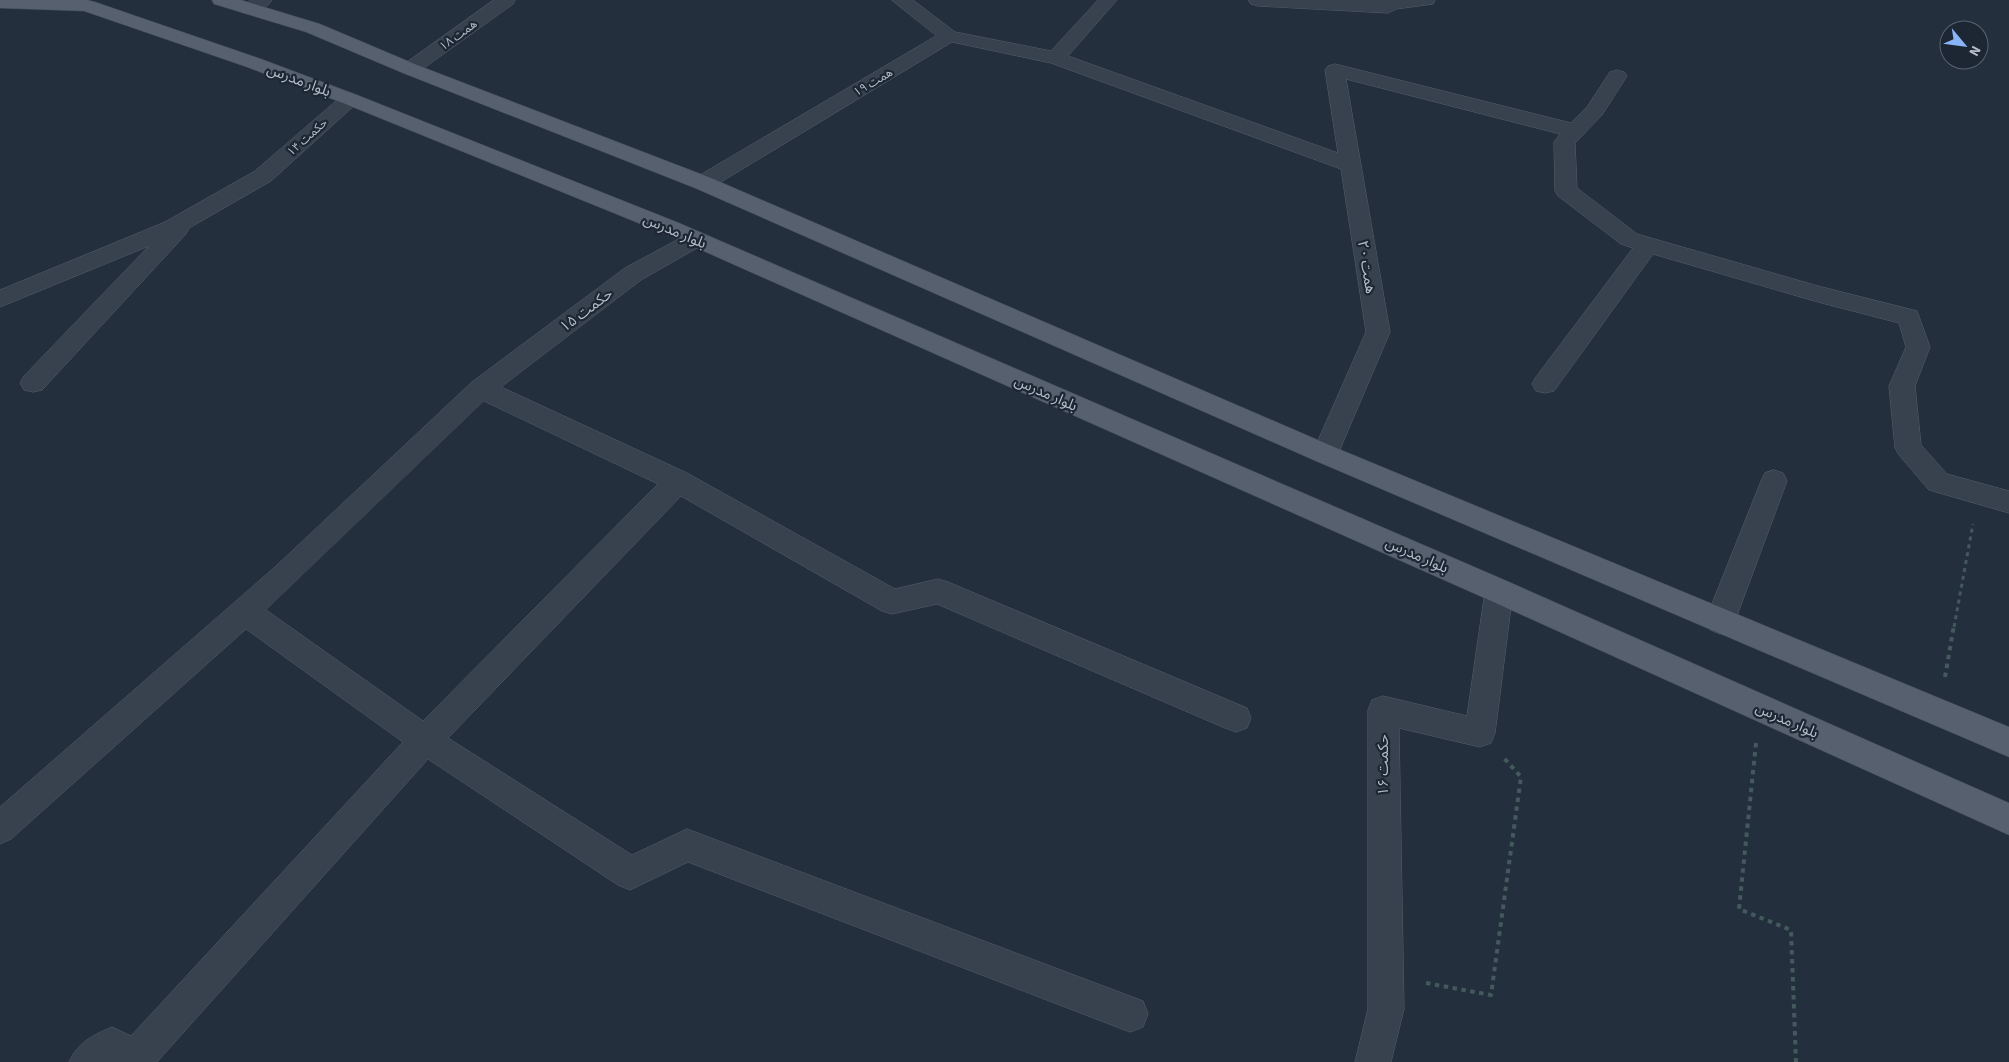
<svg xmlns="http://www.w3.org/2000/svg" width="2009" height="1062" font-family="'Source Sans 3','Noto Sans Arabic',sans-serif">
<rect width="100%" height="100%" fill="#242f3e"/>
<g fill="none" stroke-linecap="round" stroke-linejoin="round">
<defs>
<path id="street" d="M 251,0 L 272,0 C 266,9 255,16 243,13 L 241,9 Z
M 494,0 L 515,0 L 513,4 L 417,73 L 410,75 L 403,73 L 400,69 L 403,65 Z
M 892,0 L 913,0 L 955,32 L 1051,51 L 1098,0 L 1117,0 L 1068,56 L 1338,153 L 1325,70 L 1328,66 L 1335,64 L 1571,123 L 1587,107 L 1610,72 L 1617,70 L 1624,72 L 1627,76 L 1602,115 L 1575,143 L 1577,188 L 1637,234 L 1818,286 L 1917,311 L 1930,347 L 1915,386 L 1921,445 L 1947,474 L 2009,491 L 2009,513 L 1929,490 L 1899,455 L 1895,448 L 1889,386 L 1906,347 L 1899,323 L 1818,302 L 1653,254 L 1554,391 L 1545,393 L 1536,391 L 1532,384 L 1536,377 L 1633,248 L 1621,244 L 1558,196 L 1555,191 L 1554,142 L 1560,134 L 1346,79 L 1390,332 L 1338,454 L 1334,461 L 1325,464 L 1316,461 L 1312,454 L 1366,332 L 1341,169 L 1051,63 L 952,42 L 711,188 L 703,190 L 695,188 L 692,183 L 695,178 L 936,36 Z
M 1249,0 L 1435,0 L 1433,4 L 1396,9 L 1388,13 L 1258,6 L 1251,4 Z
M 350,93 L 357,95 L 360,99 L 357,103 L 271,181 L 189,228 L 186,234 L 42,390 L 33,392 L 24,390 L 20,383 L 24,376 L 149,246 L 0,307 L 0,290 L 165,222 L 255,171 L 343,95 Z
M 696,231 L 704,234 L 707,239 L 704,244 L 641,280 L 501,387 L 687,473 L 895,589 L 938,579 L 948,582 L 1247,708 L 1251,718 L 1247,728 L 1236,732 L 1225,728 L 937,604 L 892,614 L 882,611 L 681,496 L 448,738 L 632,855 L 687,829 L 1143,1001 L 1148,1014 L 1143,1027 L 1130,1032 L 688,862 L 630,890 L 618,885 L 428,759 L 157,1062 L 69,1062 C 77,1043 93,1035 112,1027 L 131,1036 L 403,742 L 246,629 L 11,839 L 0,844 L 0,807 L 275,567 L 472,382 L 625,268 L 688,234 ZM 484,401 L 658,484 L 423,721 L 266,610 Z
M 1774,470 L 1783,473 L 1787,481 L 1735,621 L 1730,630 L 1720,634 L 1710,630 L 1705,621 L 1761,481 L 1765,473 Z
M 1499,579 L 1509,582 L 1513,591 L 1495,733 L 1491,743 L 1480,747 L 1399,728 L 1404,1009 L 1391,1062 L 1355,1062 L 1368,1009 L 1368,710 L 1372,700 L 1383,696 L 1467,716 L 1485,591 L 1489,582 Z"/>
<path id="primary" d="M 0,0 L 87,0 L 95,2 L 261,59 L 357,95 L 679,223 L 1509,582 L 2009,803 L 2009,835 L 1489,600 L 663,233 L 343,103 L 247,67 L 84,11 L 0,8 Z
M 212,0 L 241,0 L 320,24 L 417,65 L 711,178 L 1334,447 L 2009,727 L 2009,757 L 1316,461 L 695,188 L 403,73 L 306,32 L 214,4 Z"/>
</defs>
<use href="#street" stroke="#565f6c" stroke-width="1"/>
<use href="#primary" stroke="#414a57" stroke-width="1"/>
<path stroke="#44595c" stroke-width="3" stroke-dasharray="4 4" stroke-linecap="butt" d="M 1954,627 L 1973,524"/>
<path stroke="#44595c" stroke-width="4" stroke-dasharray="4.5 4.5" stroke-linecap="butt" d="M 1945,677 L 1954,625
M 1756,743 L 1739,909 L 1791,930 L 1796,1062
M 1426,983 L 1491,995 L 1521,777 L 1503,757"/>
<use href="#street" fill="#38414e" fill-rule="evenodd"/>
<use href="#primary" fill="#56606e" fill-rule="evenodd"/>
</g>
<g text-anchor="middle" stroke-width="4.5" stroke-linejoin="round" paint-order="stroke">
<g font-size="12" fill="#b4bcc9" stroke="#1d2633">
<text transform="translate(458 35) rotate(-36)" y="4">همت ۱۸</text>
<text transform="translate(873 82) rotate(-31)" y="4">همت ۱۹</text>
<text transform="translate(307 137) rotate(-42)" y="4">حکمت ۱۴</text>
</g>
<g font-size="15" fill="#b4bcc9" stroke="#1d2633">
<text transform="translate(299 80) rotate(21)" y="5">بلوار مدرس</text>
<text transform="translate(675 231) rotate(23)" y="5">بلوار مدرس</text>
<text transform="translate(1367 267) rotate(81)" y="5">همت ۲۰</text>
<text transform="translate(586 310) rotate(-37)" y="5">حکمت ۱۵</text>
<text transform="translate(1046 393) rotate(24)" y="5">بلوار مدرس</text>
<text transform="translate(1417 555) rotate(24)" y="5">بلوار مدرس</text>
<text transform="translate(1787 720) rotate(24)" y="5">بلوار مدرس</text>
<text transform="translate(1383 765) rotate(-90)" y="5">حکمت ۱۶</text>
</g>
</g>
<g transform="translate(1964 45) rotate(119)"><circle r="24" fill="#1d2633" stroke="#59626f"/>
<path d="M0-4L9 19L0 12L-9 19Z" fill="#8ab4f8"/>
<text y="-8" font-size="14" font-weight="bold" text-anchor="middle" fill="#b4bcc9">N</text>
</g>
</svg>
